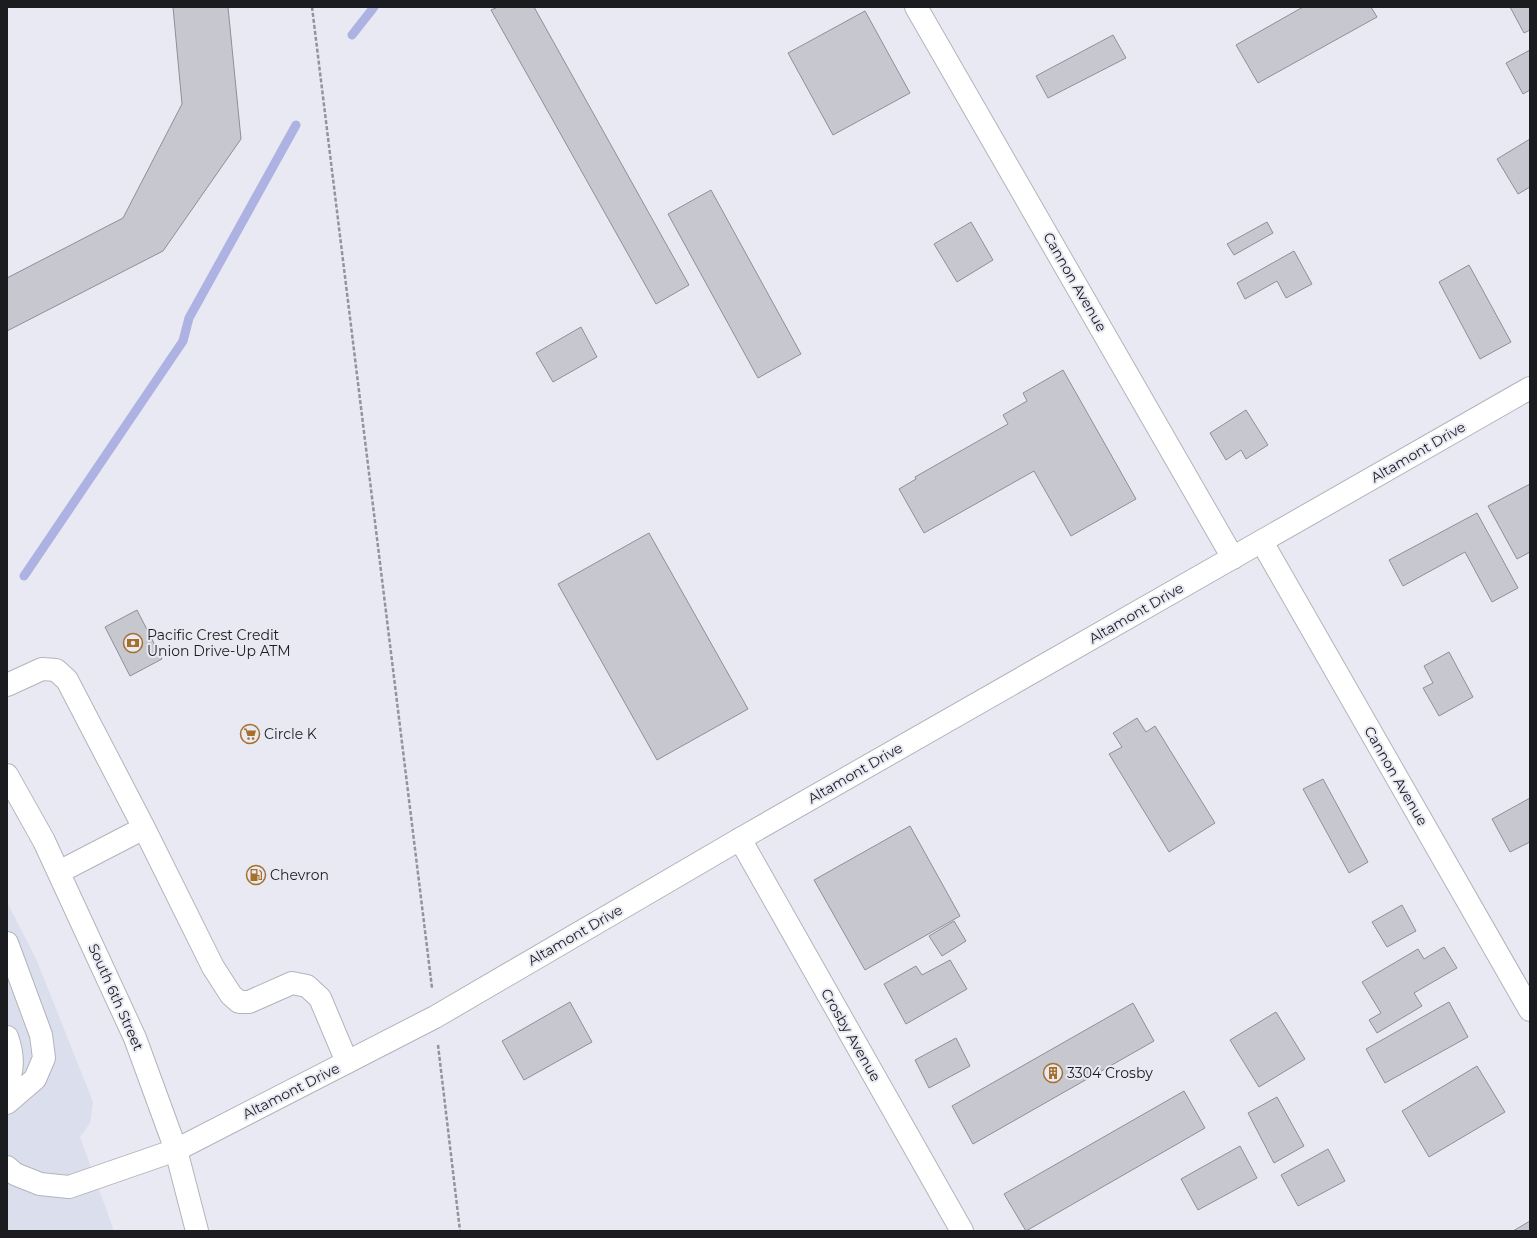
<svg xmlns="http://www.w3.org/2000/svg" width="1537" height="1238" font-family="Montserrat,sans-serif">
<rect width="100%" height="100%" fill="#e8e9f2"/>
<path fill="#dbdeed" d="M 7,902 L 37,961 L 93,1102 L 90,1123 L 80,1137 L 114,1231 L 7,1231 Z"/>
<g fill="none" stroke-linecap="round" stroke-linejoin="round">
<path stroke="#adb2e3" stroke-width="9" d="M 352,35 L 374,7
M 24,576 L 183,341 L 189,318 L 296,125"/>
</g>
<path fill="#c6c7cf" stroke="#8e8f97" d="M 173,7 L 228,7 L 241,139 L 163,251 L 7,331 L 7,278 L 123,218 L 182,104 Z
M 498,7 L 534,7 L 689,285 L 656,304 L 491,10 Z
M 1303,7 L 1371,7 L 1377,17 L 1258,83 L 1236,45 Z
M 1510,7 L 1530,7 L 1530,30 L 1524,33 Z
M 865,11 L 910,93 L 833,135 L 788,53 Z
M 1113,35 L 1126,58 L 1048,98 L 1036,76 Z
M 1530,50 L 1530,90 L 1523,94 L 1506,63 Z
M 1530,139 L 1530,187 L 1518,194 L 1497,159 Z
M 711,190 L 801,354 L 758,378 L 668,214 Z
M 971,222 L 993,260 L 957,282 L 934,244 Z
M 1267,222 L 1273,233 L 1234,255 L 1227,244 Z
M 1294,251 L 1312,284 L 1286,298 L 1277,281 L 1245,299 L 1237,283 Z
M 1469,265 L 1511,342 L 1480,359 L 1439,282 Z
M 581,327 L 597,357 L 553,382 L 536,353 Z
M 1063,370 L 1136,499 L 1071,536 L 1034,471 L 924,533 L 899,489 L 916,479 L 915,477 L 1008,424 L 1003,415 L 1027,401 L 1023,393 Z
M 1246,410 L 1268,445 L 1246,459 L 1241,450 L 1226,460 L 1210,433 Z
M 1530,484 L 1530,552 L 1517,559 L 1488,506 Z
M 1477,513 L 1518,588 L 1492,602 L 1465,552 L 1403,586 L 1389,560 Z
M 649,533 L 748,709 L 657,760 L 558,584 Z
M 137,610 L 162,659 L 130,676 L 105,627 Z
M 1449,652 L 1473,697 L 1439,716 L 1423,688 L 1433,683 L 1424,666 Z
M 1137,718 L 1146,732 L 1155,726 L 1215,823 L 1169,852 L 1109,754 L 1122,747 L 1113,733 Z
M 1323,779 L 1368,862 L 1349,873 L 1303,789 Z
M 1530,798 L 1530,842 L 1510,852 L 1492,819 Z
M 910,826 L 960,916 L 865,970 L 814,880 Z
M 1402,905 L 1416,931 L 1387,947 L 1372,922 Z
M 954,921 L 966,941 L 942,956 L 929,936 Z
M 1444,947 L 1457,968 L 1414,993 L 1422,1006 L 1377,1033 L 1369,1020 L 1381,1013 L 1362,982 L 1418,949 L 1424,959 Z
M 950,960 L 967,989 L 906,1024 L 884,984 L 916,966 L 922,975 Z
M 570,1002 L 592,1042 L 524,1080 L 502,1041 Z
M 1449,1002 L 1468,1037 L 1385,1083 L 1366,1049 Z
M 1133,1003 L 1154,1041 L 973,1144 L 952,1106 Z
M 1276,1012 L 1305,1059 L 1259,1087 L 1230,1040 Z
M 956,1038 L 970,1066 L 929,1088 L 915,1060 Z
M 1477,1066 L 1505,1112 L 1429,1157 L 1402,1111 Z
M 1184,1091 L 1205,1128 L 1026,1231 L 1004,1194 Z
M 1277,1097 L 1304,1146 L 1274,1163 L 1248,1113 Z
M 1240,1146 L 1257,1178 L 1198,1210 L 1181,1179 Z
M 1328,1149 L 1345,1181 L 1298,1206 L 1281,1175 Z
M 1530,1221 L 1530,1231 L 1513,1231 Z"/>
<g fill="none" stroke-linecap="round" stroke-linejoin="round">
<defs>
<path id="minor" d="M 916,7 L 1233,558
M 1262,542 L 1530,1010
M 7,685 L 42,669 L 56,670 L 67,680 L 144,828 L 213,967 L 231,995 L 239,1002 L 249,1002 L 292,983 L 307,986 L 320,998 L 347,1062
M 740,839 L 962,1231
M 59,872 L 144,828
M 7,943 L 41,1035 L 44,1058 L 35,1079 L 7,1103
M 7,1037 C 14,1057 13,1068 7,1088
M 7,1167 L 15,1174 L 40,1184 L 69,1187 L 176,1150"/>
<path id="major" d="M 7,775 L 44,841 L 135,1038 L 176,1150 L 197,1231
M 176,1150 L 435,1017 L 740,839 L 1530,388"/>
</defs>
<use href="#minor" stroke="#b2b4bc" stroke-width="24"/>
<use href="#major" stroke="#b2b4bc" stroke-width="24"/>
<path stroke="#93949b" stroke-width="2.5" stroke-dasharray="4 2" stroke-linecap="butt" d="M 312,7 L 432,988
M 438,1045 L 460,1231"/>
<use href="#minor" stroke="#fff" stroke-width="22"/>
<use href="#major" stroke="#fff" stroke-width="22"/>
</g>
<defs>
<symbol id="bank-ring" viewBox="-11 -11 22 22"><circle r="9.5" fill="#e8e9f2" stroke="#a5702a" stroke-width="1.5"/><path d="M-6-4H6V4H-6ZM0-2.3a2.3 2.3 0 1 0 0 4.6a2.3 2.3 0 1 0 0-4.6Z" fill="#a5702a"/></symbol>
<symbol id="supermarket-ring" viewBox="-11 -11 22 22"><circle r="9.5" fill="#e8e9f2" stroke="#a5702a" stroke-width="1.5"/><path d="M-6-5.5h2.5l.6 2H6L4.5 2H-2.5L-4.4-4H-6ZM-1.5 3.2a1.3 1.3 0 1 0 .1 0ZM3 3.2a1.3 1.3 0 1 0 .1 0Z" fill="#a5702a"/></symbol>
<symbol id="fuel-ring" viewBox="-11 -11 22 22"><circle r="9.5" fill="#e8e9f2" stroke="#a5702a" stroke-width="1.5"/><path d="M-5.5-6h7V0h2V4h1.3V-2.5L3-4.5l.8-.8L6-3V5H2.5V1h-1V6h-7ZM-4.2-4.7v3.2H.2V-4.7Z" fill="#a5702a"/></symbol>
<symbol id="building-ring" viewBox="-11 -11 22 22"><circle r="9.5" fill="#e8e9f2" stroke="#a5702a" stroke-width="1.5"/><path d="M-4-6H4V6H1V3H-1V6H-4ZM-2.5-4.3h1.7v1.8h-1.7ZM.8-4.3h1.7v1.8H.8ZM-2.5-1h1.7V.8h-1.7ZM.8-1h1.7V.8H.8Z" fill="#a5702a"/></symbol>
</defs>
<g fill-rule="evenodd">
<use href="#bank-ring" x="122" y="632" width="22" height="22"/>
<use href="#supermarket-ring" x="239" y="723" width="22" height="22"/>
<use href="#fuel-ring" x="245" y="864" width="22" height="22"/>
<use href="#building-ring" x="1042" y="1062" width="22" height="22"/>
</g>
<g text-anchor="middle" stroke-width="4" stroke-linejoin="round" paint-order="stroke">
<g font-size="14" fill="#1b1c1f" stroke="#e8e9f2">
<text transform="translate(1075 282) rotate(60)" y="5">Cannon Avenue</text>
<text transform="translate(1418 452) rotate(-30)" y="5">Altamont Drive</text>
<text transform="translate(1136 613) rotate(-30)" y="5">Altamont Drive</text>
<text transform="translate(855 773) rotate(-30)" y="5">Altamont Drive</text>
<text transform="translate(1396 776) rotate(60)" y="5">Cannon Avenue</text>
<text transform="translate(575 935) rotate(-30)" y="5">Altamont Drive</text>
<text transform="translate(116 997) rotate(66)" y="5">South 6th Street</text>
<text transform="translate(851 1035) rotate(60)" y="5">Crosby Avenue</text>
<text transform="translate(291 1091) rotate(-27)" y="5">Altamont Drive</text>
</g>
<g font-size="14" fill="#1b1c1f" stroke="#e8e9f2" text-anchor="start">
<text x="147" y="640">Pacific Crest Credit<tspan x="147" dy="16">Union Drive-Up ATM</tspan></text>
<text x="264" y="739">Circle K</text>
<text x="270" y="880">Chevron</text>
<text x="1067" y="1078">3304 Crosby</text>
</g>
</g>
<rect width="1537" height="1238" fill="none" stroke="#1b1c1f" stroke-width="16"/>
</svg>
